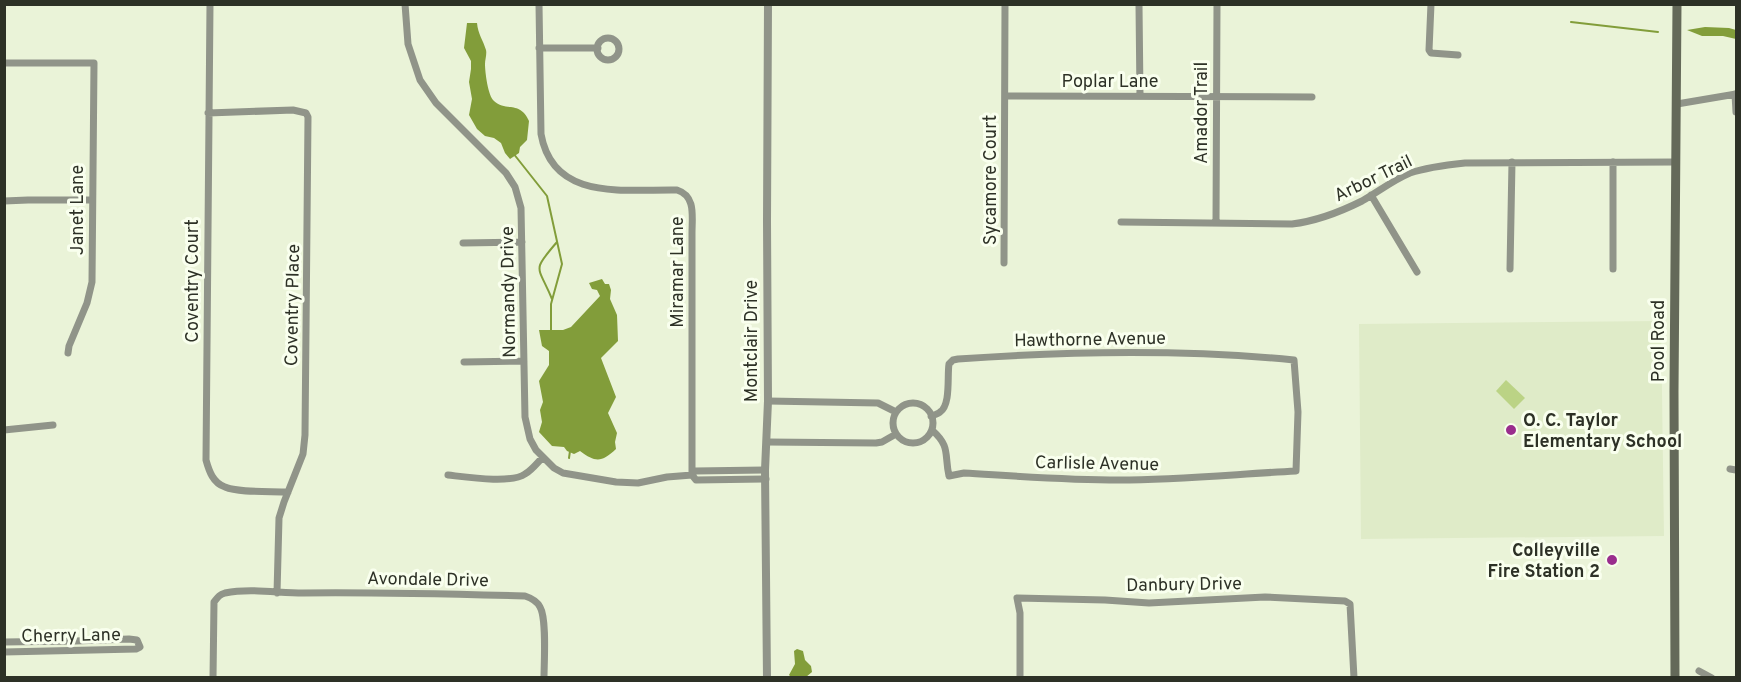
<svg xmlns="http://www.w3.org/2000/svg" width="1741" height="682" font-family="Overpass,sans-serif">
<rect width="100%" height="100%" fill="#eaf3d8"/>
<path fill="#dfebc8" d="M 1661,321 L 1664,536 L 1361,539 L 1359,324 Z"/>
<path fill="#bbd385" d="M 1506,380 L 1525,398 L 1514,409 L 1496,391 Z"/>
<path fill="#829d3a" d="M 467,23 L 477,23 C 478,34 483,40 486,50 C 487,54 485,60 485,64 C 485,72 488,96 494,101 C 505,112 520,100 529,121 L 527,140 L 520,147 L 519,153 L 510,159 L 505,153 L 501,143 L 494,138 L 485,136 L 477,129 L 469,115 L 472,99 L 469,82 L 471,69 L 471,61 L 464,48 Z
M 1705,27 L 1729,28 L 1736,30 L 1736,39 L 1723,36 L 1702,36 L 1687,30 Z
M 602,279 L 605,284 L 609,284 L 611,290 L 610,299 L 617,315 L 618,341 L 601,358 L 616,397 L 608,413 L 617,433 L 615,442 L 616,449 C 602,462 596,463 580,451 L 574,454 L 567,451 L 564,447 L 552,446 L 539,432 L 542,422 L 540,410 L 543,402 L 539,381 L 549,365 L 549,351 L 542,346 L 539,330 L 563,330 L 571,327 L 600,296 L 597,290 L 592,289 L 589,283 Z
M 797,649 L 803,651 L 805,660 L 811,666 L 812,672 L 806,677 L 791,677 L 789,675 L 795,664 L 794,651 Z"/>
<g fill="none" stroke-linecap="round" stroke-linejoin="round">
<path stroke="#829d3a" stroke-width="2" d="M 1571,22 L 1658,32
M 513,153 L 547,196 L 562,264 L 551,304 L 551,331
M 552,299 C 538,265 531,272 557,242
M 569,458 L 570,451"/>
<path stroke="#909489" stroke-width="7" d="M 210,4 L 206,460 C 209,471 213,483 225,487 C 239,493 271,491 288,492
M 405,4 L 408,44 L 420,80 L 436,103 L 506,173 L 515,187 L 521,208 L 525,417 L 530,439 L 536,450 L 554,468 L 563,473 L 616,482 L 638,483 L 667,477 L 692,475 L 695,471 L 765,470
M 539,4 L 541,134 C 553,202 625,189 677,190 C 696,196 692,216 692,233 L 692,475 L 696,480 L 766,479
M 1431,4 L 1429,50 L 1431,53 L 1458,55
M 1139,5 L 1140,96
M597 49a11 11 0 1 1 22 0a11 11 0 1 1-22 0Z
M 539,48 L 598,48
M 4,63 L 94,63 L 92,282 L 87,303 L 69,346 L 68,353
M 1735,94 L 1736,112
M 1005,96 L 1312,97
M 1677,104 L 1736,94
M 208,113 L 293,110 L 306,113 L 308,117 L 305,435 L 303,454 L 284,502 L 279,518 L 277,593
M 1613,162 L 1613,269
M 1371,195 L 1417,272
M 4,201 L 28,200 L 92,200
M 1121,222 L 1292,224 C 1317,221 1340,212 1362,201 C 1378,192 1393,180 1410,173 C 1428,167 1446,165 1465,163 L 1676,162
M 1216,222 L 1217,4
M 463,243 L 522,242
M 1004,263 L 1005,4
M 1510,269 L 1512,162
M 464,362 L 524,361
M 768,401 L 878,403 L 896,412
M893 423a20 20 0 1 1 40 0a20 20 0 1 1-40 0Z
M 931,416 C 932,416 940,413 940,412 C 951,405 947,376 949,364 L 953,360 L 958,359 C 1071,351 1182,349 1294,360 L 1298,412 L 1296,471 C 1237,474 1178,480 1119,480 C 1067,480 1015,476 964,473 L 949,476 C 944,454 951,447 932,430
M 4,430 L 53,425
M 767,442 L 876,443 L 882,442 L 896,434
M 1730,469 L 1736,470
M 448,475 C 466,477 511,484 525,474 C 532,470 537,463 543,457
M 4,642 L 75,641 L 129,639 L 137,640 L 140,647 L 136,649 L 4,652
M 1699,671 L 1712,678
M 213,678 L 214,602 C 218,597 219,595 225,593 C 250,588 278,593 303,593 C 377,592 451,594 525,596 C 531,598 537,601 540,607 C 547,619 544,662 544,678
M 1020,678 L 1020,613 L 1017,598 L 1105,600 L 1149,603 L 1265,597 L 1345,601 L 1350,604 L 1354,678"/>
<path stroke="#909489" stroke-width="8" d="M 767,678 L 765,470 L 768,401 L 767,221 L 768,4"/>
<path stroke="#646959" stroke-width="9" d="M 1675,678 L 1674,392 L 1677,4"/>
</g>
<g fill="#9a2d8d" stroke="#f9ffee" stroke-width="2">
<circle cx="1511" cy="430" r="6"/>
<circle cx="1612" cy="560" r="6"/>
</g>
<g text-anchor="middle" stroke-width="6" stroke-linejoin="round" paint-order="stroke">
<g font-size="18" fill="#2d3126" stroke="#f9ffee">
<text x="1110" y="87">Poplar Lane</text>
<text transform="translate(1201 113) rotate(-90)" y="6">Amador Trail</text>
<text transform="translate(1373 178) rotate(-26)" y="6">Arbor Trail</text>
<text transform="translate(990 180) rotate(-90)" y="6">Sycamore Court</text>
<text transform="translate(77 210) rotate(-90)" y="6">Janet Lane</text>
<text transform="translate(677 272) rotate(-90)" y="6">Miramar Lane</text>
<text transform="translate(192 281) rotate(-90)" y="6">Coventry Court</text>
<text transform="translate(508 292) rotate(-91)" y="6">Normandy Drive</text>
<text transform="translate(292 305) rotate(-89)" y="6">Coventry Place</text>
<text transform="translate(1090 339) rotate(-1)" y="6">Hawthorne Avenue</text>
<text transform="translate(751 341) rotate(-90)" y="6">Montclair Drive</text>
<text transform="translate(1658 341) rotate(-90)" y="6">Pool Road</text>
<text transform="translate(1097 463) rotate(1)" y="6">Carlisle Avenue</text>
<text transform="translate(428 579) rotate(1)" y="6">Avondale Drive</text>
<text transform="translate(1184 584) rotate(-1)" y="6">Danbury Drive</text>
<text transform="translate(71 635) rotate(-1)" y="6">Cherry Lane</text>
</g>
<g font-size="18" font-weight="bold" fill="#2d3126" stroke="#f9ffee" text-anchor="start">
<text x="1523" y="426">O. C. Taylor<tspan x="1523" dy="21">Elementary School</tspan></text>
<text x="1600" y="556" text-anchor="end">Colleyville<tspan x="1600" dy="21">Fire Station 2</tspan></text>
</g>
</g>
<rect width="1741" height="682" fill="none" stroke="#2d3126" stroke-width="12"/>
</svg>
